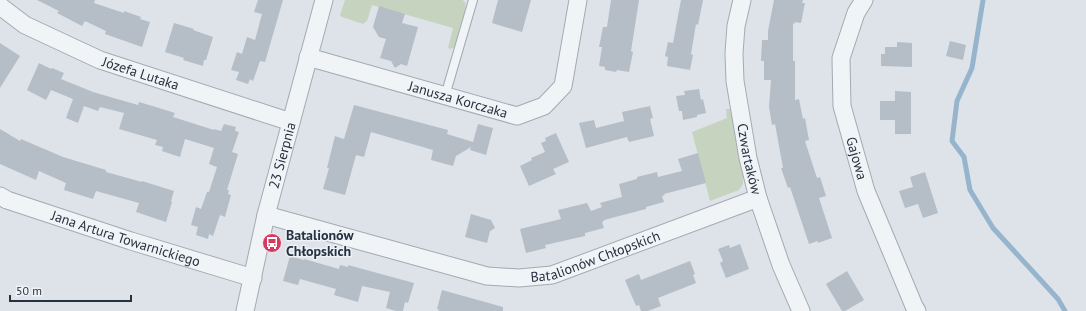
<svg xmlns="http://www.w3.org/2000/svg" width="1086" height="311" font-family="'PT Sans',sans-serif">
<rect width="100%" height="100%" fill="#dee3e9"/>
<path fill="#c6d4bf" d="M 345,0 L 463,0 C 463,1 464,1 465,2 C 468,8 458,40 455,47 L 450,49 L 448,48 L 453,28 L 372,5 L 367,21 L 363,24 L 342,17 L 340,15 Z
M 726,109 L 732,109 L 748,177 L 743,178 L 743,184 L 739,190 L 710,201 L 692,132 L 727,118 Z"/>
<g fill="none" stroke-linecap="round" stroke-linejoin="round">
<path stroke="#96b5cc" stroke-width="5" d="M 983,0 L 972,68 L 957,101 L 952,141 L 964,157 L 970,190 L 993,228 L 1058,299 L 1065,311"/>
</g>
<path fill="#b5bdc6" d="M 37,0 L 95,0 L 94,3 L 124,13 L 124,11 L 141,17 L 140,19 L 150,22 L 142,47 L 105,34 L 106,31 L 85,21 L 82,26 L 57,13 L 59,11 Z
M 258,0 L 283,0 L 265,62 L 260,61 L 253,81 L 250,79 L 248,84 L 236,80 L 239,72 L 231,70 L 237,52 L 242,54 L 247,37 L 255,40 L 262,14 L 254,12 Z
M 498,0 L 531,0 L 522,32 L 492,23 Z
M 611,0 L 639,0 L 631,51 L 633,52 L 629,72 L 617,70 L 616,72 L 605,70 L 605,67 L 599,66 L 602,47 L 599,47 L 603,27 L 607,27 Z
M 681,0 L 703,0 L 698,25 L 696,24 L 691,54 L 693,55 L 690,70 L 667,66 L 668,57 L 665,56 L 668,42 L 673,43 Z
M 774,0 L 803,0 L 802,3 L 805,3 L 801,23 L 795,22 L 795,24 L 793,23 L 793,61 L 795,61 L 795,100 L 799,99 L 803,119 L 805,118 L 809,140 L 805,141 L 817,178 L 820,177 L 826,196 L 819,198 L 832,238 L 818,243 L 818,241 L 809,244 L 790,187 L 788,188 L 781,168 L 783,168 L 775,124 L 772,125 L 769,107 L 771,80 L 764,80 L 764,61 L 761,61 L 762,40 L 768,40 L 768,31 Z
M 379,6 L 405,14 L 402,23 L 418,27 L 407,66 L 401,64 L 395,68 L 391,61 L 380,58 L 386,39 L 379,37 L 373,27 Z
M 174,23 L 194,29 L 193,30 L 213,37 L 206,60 L 204,60 L 203,66 L 183,60 L 184,58 L 165,52 Z
M 950,41 L 966,45 L 963,60 L 946,56 Z
M 897,42 L 912,43 L 912,67 L 881,66 L 881,54 L 885,54 L 885,47 L 897,47 Z
M 0,43 L 20,56 L 0,88 Z
M 39,63 L 51,69 L 52,68 L 64,73 L 61,79 L 93,92 L 138,105 L 139,102 L 159,108 L 175,113 L 173,117 L 214,130 L 214,129 L 221,131 L 224,124 L 236,127 L 235,131 L 239,132 L 232,152 L 238,154 L 227,190 L 229,190 L 228,194 L 231,195 L 225,217 L 220,215 L 213,236 L 209,234 L 208,239 L 196,235 L 198,227 L 191,225 L 196,207 L 201,209 L 207,192 L 209,192 L 217,167 L 209,164 L 214,148 L 185,139 L 180,157 L 162,151 L 163,147 L 155,145 L 157,140 L 119,129 L 124,113 L 100,107 L 98,111 L 84,106 L 78,123 L 66,118 L 73,99 L 51,90 L 46,100 L 27,90 Z
M 699,89 L 701,100 L 703,99 L 706,113 L 697,115 L 697,117 L 683,120 L 682,111 L 679,111 L 676,96 L 685,95 L 684,91 Z
M 895,91 L 911,92 L 911,134 L 895,134 L 895,120 L 880,120 L 880,101 L 895,101 Z
M 354,105 L 448,130 L 447,134 L 473,142 L 478,124 L 493,128 L 486,155 L 470,150 L 471,147 L 456,156 L 453,166 L 431,160 L 433,150 L 371,132 L 364,157 L 356,155 L 345,195 L 323,189 L 329,168 L 327,168 L 335,136 L 344,139 Z
M 650,106 L 653,118 L 650,119 L 654,136 L 629,142 L 627,137 L 586,148 L 579,123 L 594,120 L 596,128 L 624,121 L 622,112 Z
M 0,129 L 20,141 L 21,139 L 63,157 L 106,170 L 106,172 L 142,182 L 142,181 L 174,191 L 171,201 L 172,202 L 166,222 L 136,212 L 139,203 L 96,191 L 93,199 L 64,190 L 66,183 L 39,171 L 36,180 L 0,164 Z
M 556,133 L 569,162 L 553,169 L 556,174 L 529,186 L 520,166 L 532,160 L 531,158 L 545,152 L 541,143 L 546,141 L 545,138 Z
M 698,153 L 706,183 L 664,194 L 665,195 L 662,196 L 664,202 L 646,207 L 646,209 L 604,220 L 604,221 L 602,222 L 604,228 L 585,233 L 585,236 L 545,245 L 546,248 L 526,253 L 520,229 L 561,219 L 558,210 L 587,203 L 591,211 L 602,207 L 600,203 L 622,197 L 619,184 L 637,179 L 637,177 L 657,172 L 658,177 L 682,171 L 678,159 Z
M 925,172 L 938,213 L 923,218 L 918,204 L 905,208 L 899,191 L 913,187 L 910,177 Z
M 471,214 L 491,220 L 495,228 L 490,231 L 487,243 L 465,237 Z
M 740,244 L 749,269 L 726,278 L 720,263 L 723,261 L 718,249 L 729,245 L 730,248 Z
M 290,256 L 304,260 L 304,259 L 339,269 L 340,265 L 348,267 L 348,265 L 414,283 L 408,303 L 405,302 L 403,311 L 396,311 L 386,308 L 390,292 L 362,286 L 358,302 L 334,295 L 336,289 L 300,279 L 298,285 L 283,281 Z
M 690,261 L 695,274 L 693,275 L 696,283 L 658,298 L 661,306 L 648,311 L 641,311 L 639,305 L 636,306 L 625,280 L 639,274 L 641,280 Z
M 847,271 L 864,300 L 845,311 L 842,311 L 826,284 Z
M 442,290 L 503,307 L 503,311 L 438,311 L 439,309 L 437,309 Z"/>
<g fill="none" stroke-linecap="round" stroke-linejoin="round">
<defs>
<path id="service" d="M 445,96 L 473,0"/>
<g id="minor">
<path id="s1" d="M 742,0 L 736,26 L 734,53 L 735,81 L 748,158 L 758,198 L 781,265 L 801,311"/>
<path id="s2" d="M 864,0 L 856,13 L 841,58 L 842,106 L 866,191 L 914,306 L 917,311"/>
<path id="s3" d="M 0,6 L 25,25 L 100,60 L 291,122"/>
<path id="s4" d="M 308,57 L 517,116 L 544,106 L 563,86 L 578,0"/>
<path id="s5" d="M 0,196 L 7,200 L 131,241 L 253,278"/>
<path id="s6" d="M 266,215 L 487,276 L 519,278 L 552,275 L 758,198"/>
<path id="s7" d="M 245,311 L 266,215 L 324,0"/>
</g>
</defs>
<use href="#service" stroke="#a3aab3" stroke-width="10"/>
<use href="#minor" stroke="#a3aab3" stroke-width="19"/>
<use href="#service" stroke="#f1f4f7" stroke-width="8"/>
<use href="#minor" stroke="#f1f4f7" stroke-width="17"/>
</g>
<defs>
<symbol id="bus-disc" viewBox="-11 -11 22 22"><circle r="9.5" fill="#d8395e" stroke="#eef2f6"/><path d="M-5-6H5V4H4V6H2V4H-2V6H-4V4H-5ZM-3.5-4V0h7V-4ZM-3.5 1.2v1.5H-2V1.2ZM2 1.2v1.5H3.5V1.2Z" fill="#fff"/></symbol>
</defs>
<g fill-rule="evenodd">
<use href="#bus-disc" x="261" y="232" width="22" height="22"/>
</g>
<g text-anchor="middle" stroke-width="3" stroke-linejoin="round" paint-order="stroke">
<g font-size="14" fill="#263241" stroke="#eef2f6">
<text dy="5" stroke="none"><textPath href="#s3" startOffset="157">Józefa Lutaka</textPath></text>
<text dy="5" stroke="none"><textPath href="#s4" startOffset="156">Janusza Korczaka</textPath></text>
<text dy="5" stroke="none"><textPath href="#s7" startOffset="160">23 Sierpnia</textPath></text>
<text dy="5" stroke="none"><textPath href="#s2" startOffset="165">Gajowa</textPath></text>
<text dy="5" stroke="none"><textPath href="#s1" startOffset="161">Czwartaków</textPath></text>
<text dy="5" stroke="none"><textPath href="#s5" startOffset="133">Jana Artura Towarnickiego</textPath></text>
<text dy="5" stroke="none"><textPath href="#s6" startOffset="341">Batalionów Chłopskich</textPath></text>
</g>
<g font-size="14" font-weight="bold" fill="#263241" stroke="#eef2f6" text-anchor="start">
<text x="286" y="240">Batalionów<tspan x="286" dy="16">Chłopskich</tspan></text>
</g>
</g>
<path d="M10 295v6h121v-6" fill="none" stroke="#263241" stroke-width="2"/>
<text x="16" y="295" font-size="12" fill="#263241" stroke="#eef2f6" stroke-width="3" paint-order="stroke">50 m</text>
</svg>
